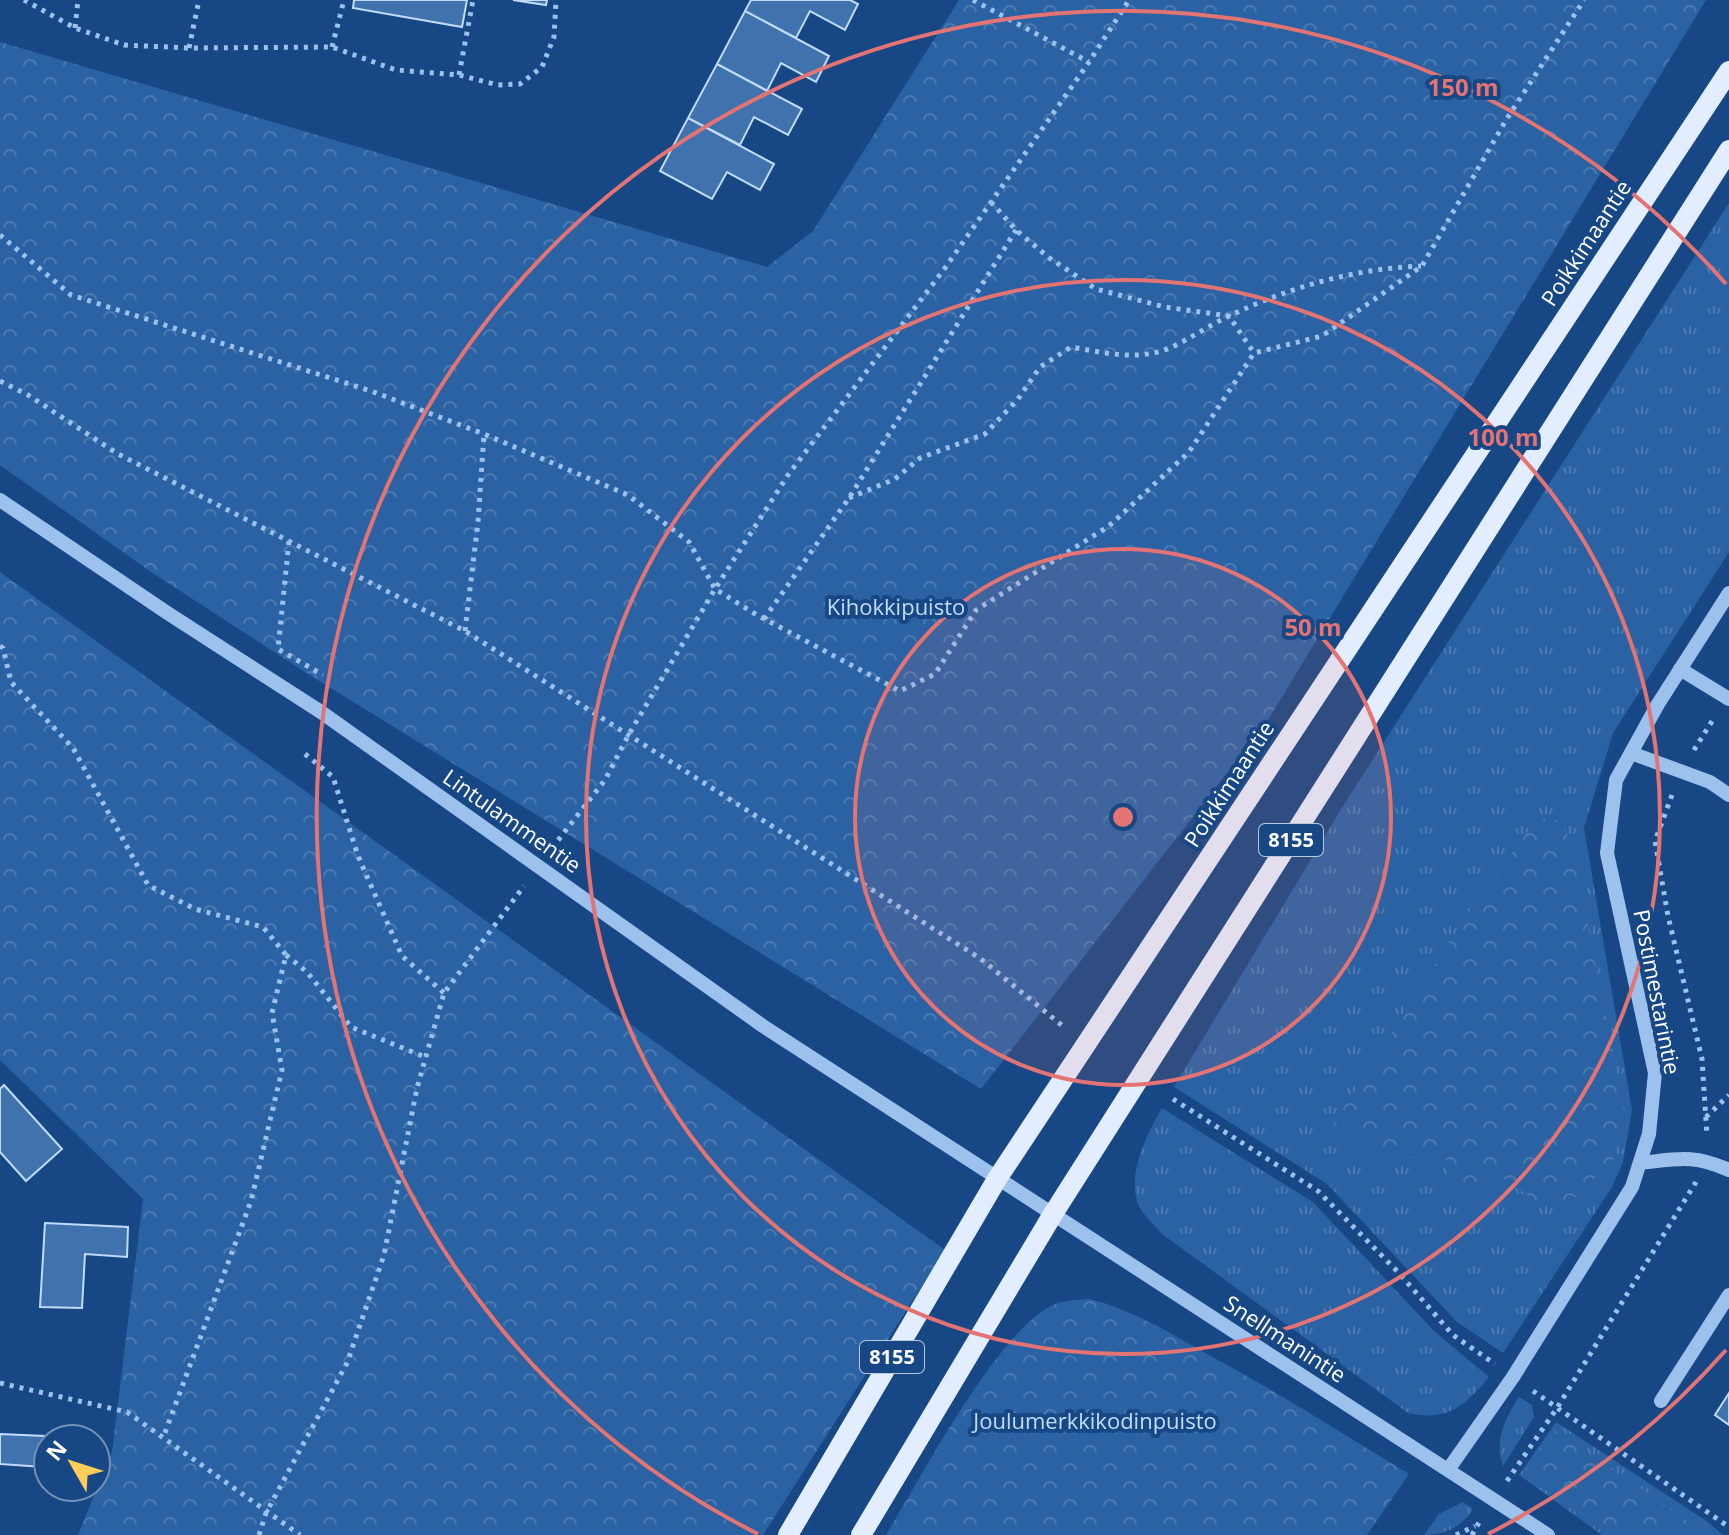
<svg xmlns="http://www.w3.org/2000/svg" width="1729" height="1535" font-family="'Open Sans',sans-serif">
<defs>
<pattern id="grass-tufts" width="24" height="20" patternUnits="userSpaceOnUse" patternTransform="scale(2)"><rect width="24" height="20" fill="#2a62a3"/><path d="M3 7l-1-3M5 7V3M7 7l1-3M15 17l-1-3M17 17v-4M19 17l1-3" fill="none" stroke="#4a7ab1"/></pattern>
<pattern id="forest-crowns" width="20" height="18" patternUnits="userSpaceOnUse" patternTransform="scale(2)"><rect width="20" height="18" fill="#2a62a3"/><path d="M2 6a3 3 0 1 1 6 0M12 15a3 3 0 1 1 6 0" fill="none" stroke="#4a7ab1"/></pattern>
</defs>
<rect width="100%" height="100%" fill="#174885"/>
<path fill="url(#grass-tufts)" d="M 1729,203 L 1729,552 L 1613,733 L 1584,828 L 1632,1110 L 1623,1162 L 1612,1187 L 1503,1353 L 1457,1322 L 1327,1184 L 1174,1087 L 1343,806 Z
M 1162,1108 L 1313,1202 L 1434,1331 L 1489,1377 C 1465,1406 1447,1422 1408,1413 L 1162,1234 C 1155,1225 1142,1214 1138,1204 C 1127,1172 1147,1135 1162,1108 Z
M 1519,1397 L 1532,1405 L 1534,1417 L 1503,1466 C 1494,1440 1505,1419 1519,1397 Z
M 1556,1422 L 1708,1522 L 1723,1535 L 1602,1535 L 1519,1475 Z
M 1463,1502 L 1473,1509 C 1462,1527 1444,1535 1424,1535 L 1439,1514 Z"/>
<path fill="url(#forest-crowns)" d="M 959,0 L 1706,0 L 1266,723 L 981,1089 L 308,674 L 151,572 L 0,465 L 0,42 L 767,267 L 813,231 Z
M 0,572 L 945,1250 L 763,1535 L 78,1535 L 112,1452 L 143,1199 L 0,1060 Z
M 1537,819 L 1559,820 L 1571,840 L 1625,1112 L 1615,1158 L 1567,1205 L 1543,1205 L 1504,1179 L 1472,1202 L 1449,1190 L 1446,1156 L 1378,1159 L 1333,1124 L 1468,913 Z
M 1090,1299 C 1132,1310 1169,1332 1207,1354 C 1276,1391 1342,1433 1409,1474 L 1367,1535 L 886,1535 C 920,1479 997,1331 1053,1305 C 1064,1300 1078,1300 1090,1299 Z
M 1555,1431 L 1703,1531 L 1707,1535 L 1607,1535 L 1524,1474 Z"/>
<path fill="#4072ae" stroke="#c2dbf9" stroke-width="2" d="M 354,0 L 467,0 L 462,27 L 353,8 Z
M 513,0 L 547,0 L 546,5 Z
M 751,0 L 850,0 L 858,4 L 845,30 L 810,11 L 796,38 L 745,11 Z
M 745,11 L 829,56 L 816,82 L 781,63 L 767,91 L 717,64 Z
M 717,64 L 802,109 L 788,135 L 754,117 L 740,145 L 688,118 Z
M 688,118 L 774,164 L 760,190 L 727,172 L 712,199 L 660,171 Z
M 4,1085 L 62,1149 L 26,1181 L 0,1152 L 0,1089 Z
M 45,1223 L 128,1227 L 127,1257 L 85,1254 L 82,1308 L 40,1307 Z
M 1729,1393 L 1729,1425 L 1715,1415 Z
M 0,1434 L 45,1436 L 43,1467 L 0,1464 Z"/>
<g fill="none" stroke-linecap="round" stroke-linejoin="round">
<path stroke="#9cc1ed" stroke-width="5" stroke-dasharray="4 6" stroke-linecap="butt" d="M 24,0 L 75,28 L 124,45 L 189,48 L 332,47 L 396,70 L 459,75 L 498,85 L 520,84 L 542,67 L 554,37 L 556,0
M 973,0 L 1089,62
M 75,28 L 78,0
M 332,47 L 344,0
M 189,48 L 199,0
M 459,75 L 473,0
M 991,202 L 1016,230 L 1048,257 L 1096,289 L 1165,307 L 1229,316 L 1254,353
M 0,235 L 71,295 L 371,391 L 484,434 L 628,495 L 689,542 L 715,589 L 757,615 L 900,691 L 935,674 L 976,610 L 1109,526 L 1189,452 L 1254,353 L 1322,336 L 1422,266 L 1506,120 L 1584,0
M 0,381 L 28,395 L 118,454 L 465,631 L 981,959 L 1064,1027
M 849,498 L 895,479 L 920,458 L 985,434 L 1018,399 L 1040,367 L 1071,347 C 1101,352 1131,360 1162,351 C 1184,343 1206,327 1227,317 C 1290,287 1352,269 1421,266
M 289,541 L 278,649 L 323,675
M 764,619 L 849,498 L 1016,230
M 465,631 L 478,522 L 484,434
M 0,646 L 3,648 L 11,682 L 73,748 L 148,885 L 195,909 L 263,927 L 286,955 L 272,1013 L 282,1070 L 251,1201 L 163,1438
M 1694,750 L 1714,718
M 305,754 L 333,777 L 358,856 L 402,956 L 444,993
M 1672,795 L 1655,841 L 1668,916 L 1702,1059 L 1707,1136
M 552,848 L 605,780 L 629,734 L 715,589 L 788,475 L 945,268 L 1089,62 L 1129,0
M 286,955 L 307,972 L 351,1027 L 425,1057
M 1173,1099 L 1318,1191 L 1398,1272 L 1453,1335 L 1495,1364
M 1706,1117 L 1729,1095
M 0,1383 L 127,1412 L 300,1535
M 1533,1391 L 1729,1527
M 1507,1481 L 1557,1408 L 1696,1182
M 259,1535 L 266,1513 L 347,1363 L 384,1255 L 417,1088 L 444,993 L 524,886
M 1456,1535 L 1475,1526
M 1472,1535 L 1481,1519"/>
<path stroke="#9cc1ed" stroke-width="14" d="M 0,500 L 169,614 L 321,712 L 763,1026 L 1548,1535
M 1680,669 L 1729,699
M 1631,753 L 1710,782 L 1729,795
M 1640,1163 C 1678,1159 1693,1154 1729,1170
M 1661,1401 L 1729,1295
M 1448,1470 L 1513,1377 L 1632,1187 L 1649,1134 L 1655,1073 L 1607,853 L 1616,780 L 1658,704 L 1729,593"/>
<path stroke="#e2edff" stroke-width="20" d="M 788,1535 L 997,1179 L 1729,71
M 861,1535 L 1053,1214 L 1729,150"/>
</g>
<circle cx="1123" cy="817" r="268" fill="#e47373" fill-opacity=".12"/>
<g fill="none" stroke="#e47373" stroke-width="4">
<circle cx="1123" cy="817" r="268"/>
<circle cx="1123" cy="817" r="537"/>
<path d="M1726 1350A805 805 0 0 1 1488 1534M758 1534A805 805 0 1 1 1726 284"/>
</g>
<g text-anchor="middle" stroke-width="8" stroke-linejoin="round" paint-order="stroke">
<g fill="#174885" stroke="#b9c8da" stroke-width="2">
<rect x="1259" y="824" width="64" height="32" rx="6"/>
<rect x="860" y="1341" width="64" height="32" rx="6"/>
</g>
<g font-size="20" font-weight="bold" fill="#fff">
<text x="1291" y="847">8155</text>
<text x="892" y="1364">8155</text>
</g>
<g font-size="22" fill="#fff" stroke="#174885">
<text transform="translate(1586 243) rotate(-57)" y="8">Poikkimaantie</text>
<text transform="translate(1229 784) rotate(-57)" y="8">Poikkimaantie</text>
<text transform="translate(512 821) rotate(35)" y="8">Lintulammentie</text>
<text transform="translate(1657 992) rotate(79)" y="8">Postimestarintie</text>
<text transform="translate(1285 1339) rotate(33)" y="8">Snellmanintie</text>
</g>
<g font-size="22" fill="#c2dbf9" stroke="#174885">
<text x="896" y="615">Kihokkipuisto</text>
<text x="1095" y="1429">Joulumerkkikodinpuisto</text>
</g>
</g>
<circle cx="1123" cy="817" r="12" fill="#e47373" stroke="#174885" stroke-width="4"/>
<g font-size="24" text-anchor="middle" font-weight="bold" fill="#e47373" stroke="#174885" stroke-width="8" stroke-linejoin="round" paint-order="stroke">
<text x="1463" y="96">150 m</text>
<text x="1503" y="446">100 m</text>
<text x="1313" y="636">50 m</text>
</g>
<g transform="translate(72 1463) rotate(309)"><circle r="38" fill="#174885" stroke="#7491b6" stroke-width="2"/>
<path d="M0-6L14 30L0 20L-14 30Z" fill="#ffce58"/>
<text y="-12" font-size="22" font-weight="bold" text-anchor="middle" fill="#ffffff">N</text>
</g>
</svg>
